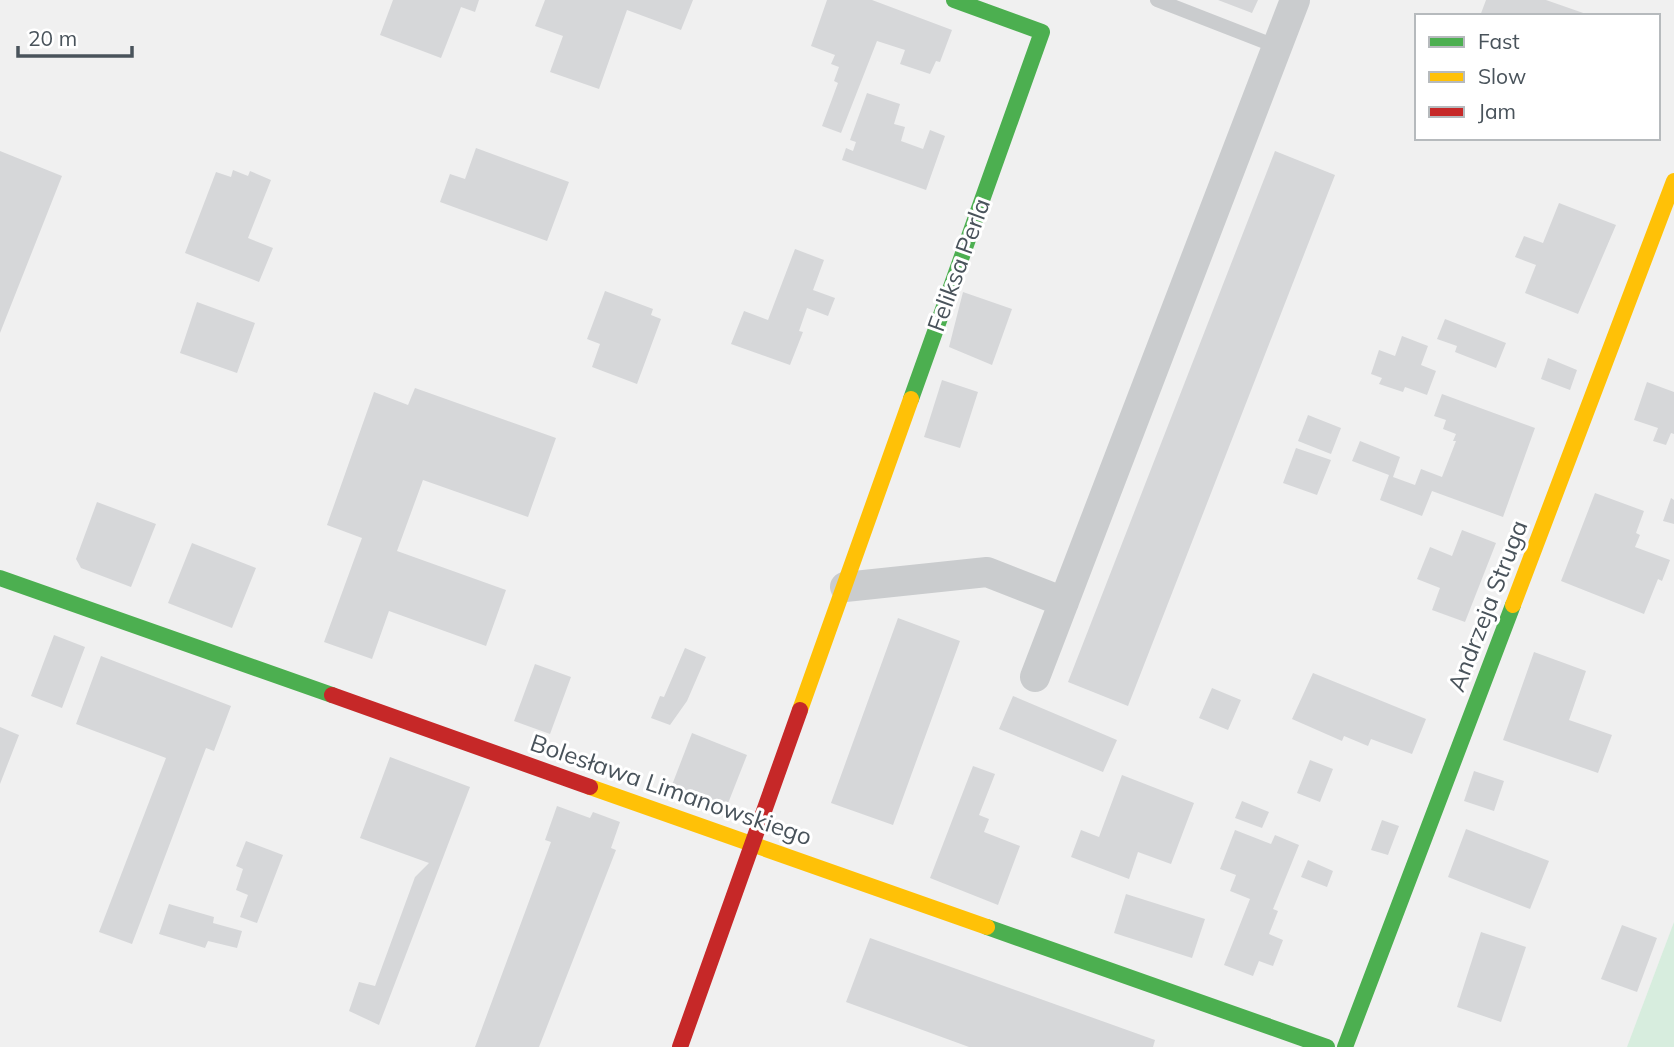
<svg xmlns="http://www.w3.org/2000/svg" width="1674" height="1047" font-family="Mulish,sans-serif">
<rect width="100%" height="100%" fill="#f0f0f0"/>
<path fill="#d7edde" d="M 1674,922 L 1674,1047 L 1627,1047 Z"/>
<path fill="#d6d7d9" d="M 393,0 L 479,0 L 475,12 L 461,7 L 441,58 L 380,35 Z
M 545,0 L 693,0 L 681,30 L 627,10 L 599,89 L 550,72 L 563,36 L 535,26 Z
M 827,0 L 872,0 L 952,30 L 940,62 L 936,61 L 930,74 L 900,64 L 905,50 L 877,41 L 841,133 L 822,126 L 838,83 L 834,81 L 839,67 L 831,64 L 835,55 L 811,46 Z
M 1218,0 L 1258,0 L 1252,13 Z
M 1486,0 L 1546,0 L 1589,15 L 1480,16 Z
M 867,93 L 900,104 L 894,124 L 905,127 L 901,141 L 923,149 L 930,130 L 945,136 L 926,190 L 842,160 L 846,148 L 853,151 L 856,142 L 850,140 Z
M 476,148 L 569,182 L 547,241 L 440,202 L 450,174 L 465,179 Z
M 0,151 L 62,176 L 0,333 Z
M 1275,151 L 1335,175 L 1128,706 L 1068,682 Z
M 233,170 L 248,176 L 250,171 L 271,180 L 248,238 L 273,248 L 259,282 L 185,253 L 216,172 L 231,177 Z
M 1559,203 L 1616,225 L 1578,314 L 1525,293 L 1536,265 L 1515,257 L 1524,236 L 1543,243 Z
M 795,249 L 824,260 L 813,290 L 835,298 L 828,316 L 807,308 L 799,331 L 803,332 L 790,365 L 731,344 L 744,311 L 768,320 Z
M 605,291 L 653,309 L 651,315 L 661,319 L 637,384 L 592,367 L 600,344 L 587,339 Z
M 963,292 L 1012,309 L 992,365 L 949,347 Z
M 197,302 L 255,323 L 237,373 L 180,353 Z
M 1445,319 L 1506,343 L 1496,368 L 1455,352 L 1457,346 L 1437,339 Z
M 1402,336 L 1428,346 L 1421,365 L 1436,371 L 1427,395 L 1405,387 L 1403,392 L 1379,384 L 1382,378 L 1371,374 L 1379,350 L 1395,356 Z
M 1548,358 L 1577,370 L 1570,390 L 1541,379 Z
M 942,380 L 978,392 L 960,448 L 924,437 Z
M 1647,382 L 1674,392 L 1674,434 L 1671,433 L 1666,445 L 1653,441 L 1658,428 L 1634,420 Z
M 415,388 L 556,438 L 528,517 L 423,480 L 397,551 L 506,590 L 486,646 L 389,611 L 372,659 L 324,642 L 362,538 L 327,525 L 374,392 L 408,405 Z
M 1442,394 L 1535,428 L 1503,517 L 1432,491 L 1422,516 L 1380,500 L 1389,475 L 1352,461 L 1360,441 L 1400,457 L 1393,477 L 1415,485 L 1421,469 L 1442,477 L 1456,441 L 1453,441 L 1456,434 L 1443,429 L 1446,420 L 1434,416 Z
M 1308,415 L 1341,428 L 1331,454 L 1298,441 Z
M 1296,448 L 1331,460 L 1317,495 L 1283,483 Z
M 1595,493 L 1644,511 L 1636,533 L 1640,535 L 1635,547 L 1670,560 L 1662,581 L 1658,579 L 1644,614 L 1561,581 Z
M 1671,498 L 1674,500 L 1674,524 L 1663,521 Z
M 97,502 L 156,524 L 131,587 L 81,568 L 76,559 Z
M 1462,530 L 1496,543 L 1465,622 L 1432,610 L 1440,588 L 1417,579 L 1430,547 L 1452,556 Z
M 192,543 L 256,568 L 232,628 L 168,603 Z
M 898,618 L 960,641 L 893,825 L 831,803 Z
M 54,635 L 85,647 L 62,708 L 31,696 Z
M 685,648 L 706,657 L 687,701 L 670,725 L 651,718 L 660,696 L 664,697 Z
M 1534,652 L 1586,671 L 1569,720 L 1612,735 L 1598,773 L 1503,740 Z
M 101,656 L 231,706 L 214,751 L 206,748 L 132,944 L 99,932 L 166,758 L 76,724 Z
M 535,664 L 571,677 L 550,734 L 514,721 Z
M 1313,673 L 1426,719 L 1412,754 L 1371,739 L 1368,746 L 1344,736 L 1342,741 L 1292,719 Z
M 1212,688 L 1241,700 L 1228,730 L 1199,718 Z
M 1013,696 L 1117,740 L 1103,772 L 999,729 Z
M 0,727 L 19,735 L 0,784 Z
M 692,733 L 747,755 L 727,806 L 672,785 Z
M 390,757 L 470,787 L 379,1025 L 349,1011 L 359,982 L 375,986 L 415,877 L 429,863 L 360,838 Z
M 1310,760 L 1333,769 L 1320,802 L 1297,793 Z
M 973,766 L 995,774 L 979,815 L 989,819 L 984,832 L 1020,846 L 998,905 L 930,878 Z
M 1474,771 L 1504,781 L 1494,811 L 1464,801 Z
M 1122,775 L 1194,803 L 1171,864 L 1138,852 L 1129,879 L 1071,857 L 1081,830 L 1099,837 Z
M 1242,801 L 1269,812 L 1262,828 L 1235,818 Z
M 557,806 L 590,818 L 593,812 L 620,822 L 611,848 L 616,850 L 539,1047 L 475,1047 L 551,842 L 545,840 Z
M 1382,820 L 1399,826 L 1388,855 L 1371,850 Z
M 1466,829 L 1549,861 L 1530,909 L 1448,877 Z
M 1235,830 L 1271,844 L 1275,835 L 1299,845 L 1273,909 L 1278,911 L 1269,934 L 1283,940 L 1273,966 L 1259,961 L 1253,976 L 1224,965 L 1250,899 L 1230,891 L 1236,875 L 1220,869 Z
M 246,841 L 283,855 L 257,923 L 240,917 L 248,895 L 236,890 L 243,869 L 236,866 Z
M 1308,860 L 1333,871 L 1327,887 L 1301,877 Z
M 1126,894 L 1205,919 L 1192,958 L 1114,933 Z
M 169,904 L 214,917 L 213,923 L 242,931 L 237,948 L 208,941 L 205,948 L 159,934 Z
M 1622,925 L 1657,938 L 1637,992 L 1601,979 Z
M 1481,932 L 1526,947 L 1501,1022 L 1457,1007 Z
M 870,938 L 1155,1040 L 1153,1047 L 969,1047 L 846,1002 Z"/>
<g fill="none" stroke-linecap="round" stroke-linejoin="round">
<path stroke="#caccce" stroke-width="14" d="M 1157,0 L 1278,47"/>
<path stroke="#caccce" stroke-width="30" d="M 845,587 L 987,572 L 1064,602
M 1035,677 L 1295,0"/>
<path stroke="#4caf50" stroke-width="16" d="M 911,399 L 1042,32 L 954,0
M 0,578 L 332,695
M 987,927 L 1327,1047
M 1345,1047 L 1513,605"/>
<path stroke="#ffc107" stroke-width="16" d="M 1513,605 L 1674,181
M 800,710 L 911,399
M 590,787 L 987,927"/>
<path stroke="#c62828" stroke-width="16" d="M 332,695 L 590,787
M 680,1047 L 800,710"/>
</g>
<g text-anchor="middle" stroke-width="6" stroke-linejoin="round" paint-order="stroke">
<g font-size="24" fill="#49535b" stroke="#fff">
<text transform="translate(959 265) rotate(-70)" y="8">Feliksa Perla</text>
<text transform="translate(1488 606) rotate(-69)" y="8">Andrzeja Struga</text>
<text transform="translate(671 790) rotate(19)" y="8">Bolesława Limanowskiego</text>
</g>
</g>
<rect x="1415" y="14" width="245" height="126" fill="#ffffff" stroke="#b6babd" stroke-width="2"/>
<rect x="1429" y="37" width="35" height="10" fill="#4caf50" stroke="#b6babd" stroke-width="2"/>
<text x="1478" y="49" font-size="21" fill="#49535b">Fast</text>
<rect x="1429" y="72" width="35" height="10" fill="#ffc107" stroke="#b6babd" stroke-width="2"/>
<text x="1478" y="84" font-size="21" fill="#49535b">Slow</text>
<rect x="1429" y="107" width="35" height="10" fill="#c62828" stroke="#b6babd" stroke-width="2"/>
<text x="1478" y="119" font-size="21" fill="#49535b">Jam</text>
<path d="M18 46v10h114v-10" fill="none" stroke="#49535b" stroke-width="3.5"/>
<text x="28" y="46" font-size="21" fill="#49535b" stroke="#ffffff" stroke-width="5" paint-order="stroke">20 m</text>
</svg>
